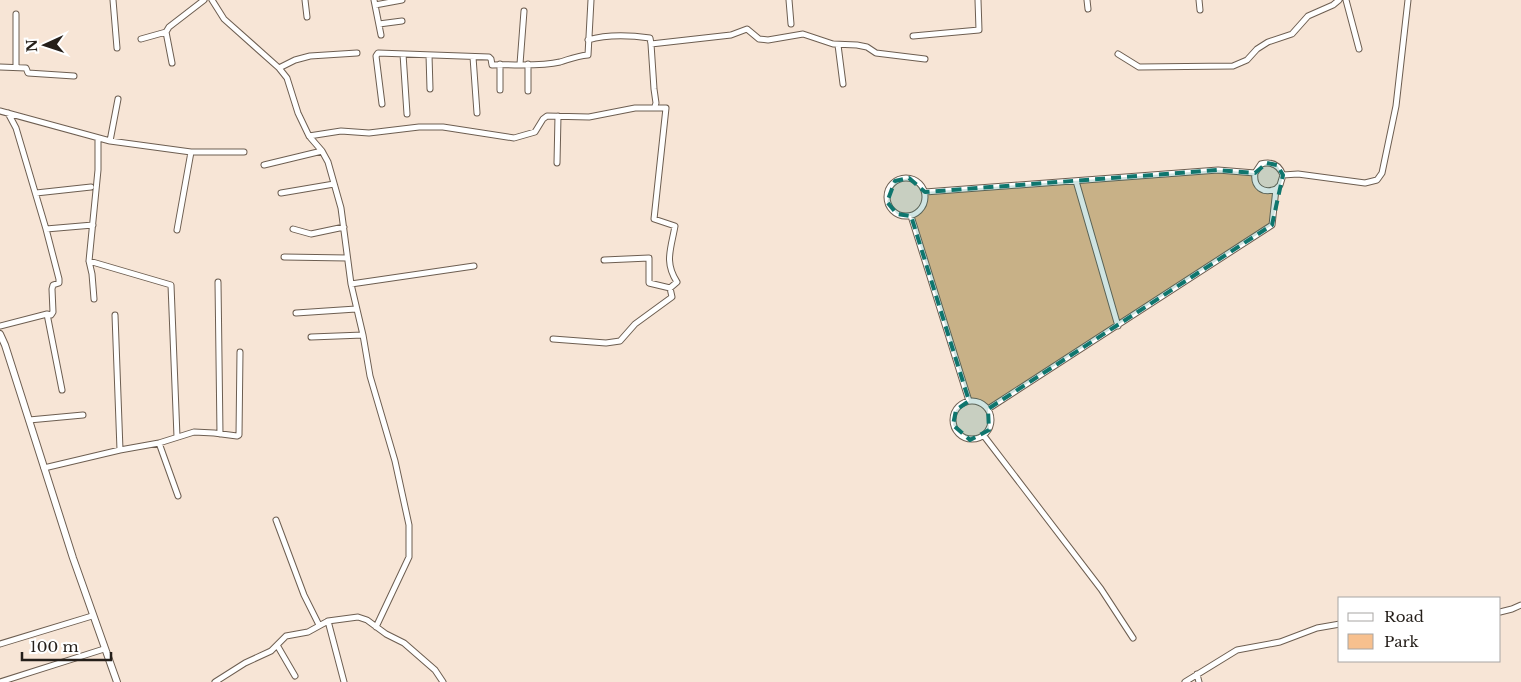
<svg xmlns="http://www.w3.org/2000/svg" width="1521" height="682" font-family="'Libre Baskerville',serif">
<rect width="100%" height="100%" fill="#f7e5d6"/>
<path fill="#f7c08e" d="M 1218,170 L 1255,173 L 1259,188 L 1276,189 L 1272,225 L 988,409 C 982,403 977,401 969,401 L 911,216 C 922,211 926,204 925,192 Z"/>
<g fill="none" stroke-linecap="round" stroke-linejoin="round">
<defs>
<path id="minor" d="M 113,0 L 117,48
M 212,0 L 224,19 L 279,68 L 287,78 L 298,113 L 309,136 L 322,151 L 328,162 L 341,208 L 351,284 L 363,335 L 370,376 L 395,461 L 409,525 L 409,557 L 376,627
M 305,0 L 307,17
M 374,0 L 381,35
M 789,0 L 791,24
M 1087,0 L 1088,9
M 1199,0 L 1200,10
M 1346,0 L 1359,49
M 375,5 L 402,0
M 379,24 L 402,21
M 166,32 L 172,63
M 913,36 L 979,30 L 978,0
M 141,39 L 166,32 L 169,27 L 204,0
M 588,40 C 608,34 629,35 650,38 L 651,44 L 731,35 L 747,29 L 759,39 L 768,40 L 803,34 L 833,44 L 857,45 L 867,47 L 876,53 L 925,59
M 838,45 L 843,84
M 403,54 L 407,114
M 1118,54 L 1139,67 L 1233,66 L 1247,60 L 1257,49 L 1268,42 L 1292,34 L 1308,16 L 1333,5 L 1339,0
M 429,55 L 430,89
M 473,57 L 477,113
M 500,64 L 500,90
M 520,64 L 524,11
M 528,64 L 528,91
M 0,67 L 26,68 L 28,73 L 74,76
M 16,67 L 16,14
M 279,68 L 295,60 L 310,56 L 357,53
M 382,104 L 376,56 L 378,53 L 489,57 L 491,59 L 492,65 C 514,64 539,67 560,62 C 570,59 577,56 588,55 L 591,0
M 0,111 L 110,141 L 191,152 L 244,152
M 309,136 L 341,131 L 369,133 L 419,127 L 443,127 L 514,138 L 535,132 L 543,119 L 547,116 L 589,117 L 635,108 L 655,108
M 110,141 L 118,99
M 557,163 L 558,116
M 264,165 L 322,151
M 1283,175 L 1298,174 L 1365,183 L 1377,180 L 1382,173 L 1396,106 L 1408,0
M887 197a19 19 0 1 1 38 0a19 19 0 1 1-38 0Z
M 1076,181 L 1118,326
M 925,192 L 1218,170 L 1255,173
M 36,193 L 91,187
M 281,193 L 334,184
M 911,216 L 969,401
M 46,229 L 93,225
M 293,229 L 311,234 L 344,227
M 177,230 L 191,152
M 284,257 L 347,258
M 604,260 L 649,258 L 649,283 L 670,288
M 89,261 L 171,285 L 177,437
M 218,282 L 220,434
M 351,284 L 474,266
M 94,299 L 92,274 L 89,261 L 98,170 L 98,138
M 296,313 L 356,309
M 47,314 L 62,390
M 115,315 L 120,450
M 0,326 L 47,314 L 51,315 L 53,312 L 52,289 L 53,285 L 59,283 L 59,279 L 46,229 L 16,128 L 8,113
M 311,337 L 363,335
M 553,339 L 606,343 L 620,341 L 635,324 L 672,297 L 670,288 L 677,282 C 664,262 671,249 675,226 L 654,219 L 666,108 L 657,108 L 655,106 L 656,103 L 654,89 L 651,44
M953 420a19 19 0 1 1 38 0a19 19 0 1 1-38 0Z
M 988,409 L 1272,225 L 1276,189 L 1280,185 L 1283,175 C 1279,165 1272,161 1261,164 L 1255,173 C 1253,187 1263,194 1276,189
M 29,420 L 83,415
M 984,436 L 1101,589 L 1133,638
M 159,443 L 178,496
M 44,468 L 120,450 L 159,443 L 194,432 L 214,433 L 237,436 L 239,435 L 240,352
M 276,520 L 304,595 L 319,625
M 1500,612 L 1512,609 L 1521,605
M 328,621 L 344,682
M 0,644 L 92,616
M 277,645 L 295,676
M 1197,674 L 1199,682
M 0,682 L 104,649
M 215,682 L 245,663 L 271,651 L 286,636 L 308,632 L 328,621 L 358,617 L 367,620 L 386,634 L 404,643 L 435,670 L 443,682
M 1185,682 L 1237,650 L 1280,642 L 1317,628 L 1340,624"/>
<path id="tertiary" d="M 0,334 L 5,345 L 73,558 L 117,682"/>
</defs>
<use href="#minor" stroke="#6d5e51" stroke-width="7"/>
<use href="#tertiary" stroke="#6d5e51" stroke-width="8"/>
<use href="#minor" stroke="#fff" stroke-width="5"/>
<use href="#tertiary" stroke="#fff" stroke-width="6"/>
</g>
<path fill="#0f766e" fill-opacity="0.2" stroke="#0f766e" stroke-width="4" stroke-dasharray="10 6" stroke-linejoin="round" d="M 1267,163 L 1277,165 L 1283,175 L 1272,225 L 988,409 L 989,430 L 970,440 L 953,425 L 956,410 L 969,401 L 911,216 L 897,214 L 887,202 L 895,181 L 909,178 L 925,192 L 1218,170 L 1255,173 Z"/>
<rect x="1338" y="597" width="162" height="65" fill="#ffffff" stroke="#a8a5a3"/>
<rect x="1348" y="613" width="25" height="8" fill="#ffffff" stroke="#a8a5a3"/>
<text x="1384" y="622" font-size="15" fill="#251f1a">Road</text>
<rect x="1348" y="634" width="25" height="15" fill="#f7c08e" stroke="#a8a5a3"/>
<text x="1384" y="647" font-size="15" fill="#251f1a">Park</text>
<g transform="translate(45 45) rotate(267)" stroke="#ffffff" stroke-width="4" paint-order="stroke">
<path d="M0-4L9 19L0 12L-9 19Z" fill="#251f1a"/>
<text y="-8" font-size="14" font-weight="bold" text-anchor="middle" fill="#251f1a">N</text>
</g>
<path d="M22 652v8h89v-8" fill="none" stroke="#251f1a" stroke-width="2.5"/>
<text x="30" y="652" font-size="15" fill="#251f1a" stroke="#ffffff" stroke-width="4" paint-order="stroke">100 m</text>
</svg>
